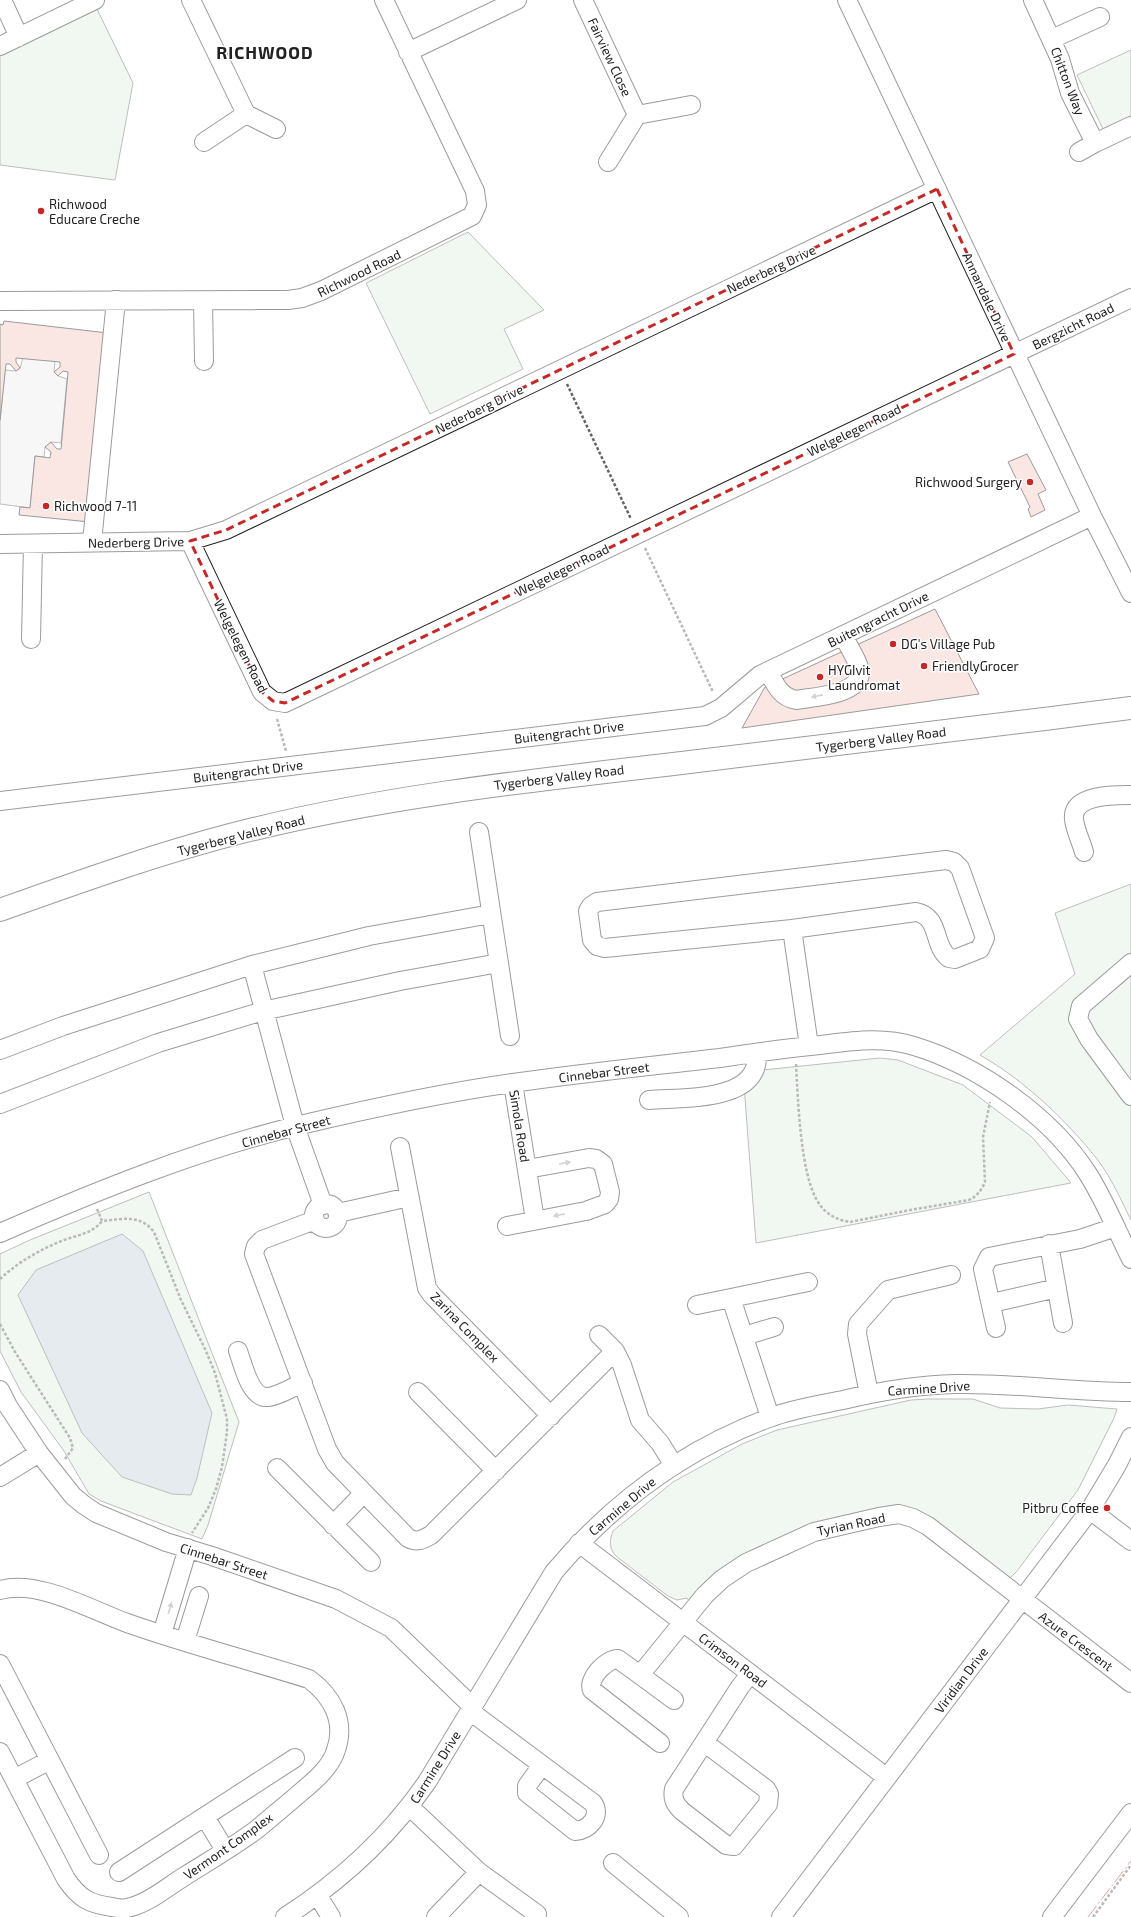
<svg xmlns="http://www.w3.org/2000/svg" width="1131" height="1917" font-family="'Exo 2',sans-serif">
<rect width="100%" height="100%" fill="#fff"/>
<path fill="#e0efe3" stroke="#6f6f6f" d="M 96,7 L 133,83 L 115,180 L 0,165 L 0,53 Z
M 1131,50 L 1131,116 L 1103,129 L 1077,75 Z
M 468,232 L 544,310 L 504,329 L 523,369 L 430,414 L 366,283 Z
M 1131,884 L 1131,1220 C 1121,1200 1111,1177 1097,1159 C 1066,1120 1024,1080 980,1055 L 1075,974 L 1055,913 Z
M 880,1058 L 898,1060 L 963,1085 L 1032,1137 L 1071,1183 L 756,1243 L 743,1072 Z
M 149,1192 L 239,1422 L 208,1525 L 202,1539 L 101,1501 L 89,1494 L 64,1451 L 21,1392 L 0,1351 L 0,1254 L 30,1240 Z
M 928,1399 L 973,1399 L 1000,1408 L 1038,1409 L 1068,1405 L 1117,1409 L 1114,1418 L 1078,1490 L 1017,1571 L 1009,1579 L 918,1512 L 813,1525 L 689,1601 L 687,1598 L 677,1600 L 668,1596 L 617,1557 C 609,1549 609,1541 613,1531 L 673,1482 L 742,1444 L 777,1430 L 911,1400 Z"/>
<path fill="#ededed" stroke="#6f6f6f" d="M 23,358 L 55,361 L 54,372 L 58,376 L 67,379 L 61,443 L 51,442 L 45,447 L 44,457 L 35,456 L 30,508 L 0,504 L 0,422 L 5,370 L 16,371 L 20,368 Z"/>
<path fill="#c7d3dd" stroke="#6f6f6f" d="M 122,1234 L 143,1251 L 212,1413 L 197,1478 L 191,1495 L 172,1494 L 122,1477 L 82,1433 L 18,1295 L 36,1270 Z"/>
<path fill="#f3c9c0" stroke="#222" d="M 4,321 L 108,333 L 90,522 L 19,515 L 20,507 L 30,508 L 35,456 L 50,458 L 51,452 L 45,447 L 51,442 L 57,449 L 61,449 L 68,372 L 63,371 L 58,376 L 54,372 L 60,367 L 60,362 L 16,358 L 16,362 L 20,368 L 16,371 L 10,364 L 6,364 L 0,420 L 0,324 L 3,325 Z
M 1027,454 L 1046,490 L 1038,494 L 1045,510 L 1031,517 L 1028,509 L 1030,507 L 1008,462 Z
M 935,609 L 979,694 L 742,728 L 765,687 Z"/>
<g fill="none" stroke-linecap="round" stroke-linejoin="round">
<defs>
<path id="minor" d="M 2,0 L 19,37
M 191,0 L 246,114 L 276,129
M 583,0 L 637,115
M 847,0 L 1092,516 L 1131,593
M 1033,0 L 1060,59 L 1070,93 L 1095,143 L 1131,126
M 1052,39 L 1100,17
M 0,46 L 95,0
M 408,52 L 517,0
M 204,142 L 246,114
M 1079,152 L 1095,143
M 608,162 L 637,115 L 691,105
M 0,301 L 288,300 L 302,298 L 321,291 L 472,216 L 477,205 L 475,191 L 384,0
M 203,301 L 204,361
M 190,541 L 262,692 L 273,701 L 285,703 L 1131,298
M 92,542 L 116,300
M 0,544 L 190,541 L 226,530 L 937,189
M 31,639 L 33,544
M 768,671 C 775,684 780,697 796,700 C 812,697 861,695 860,672 C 860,664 847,644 843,635
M 0,801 L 705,716 L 721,708 L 760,675 L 1092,516
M 479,832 L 510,1036
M 1084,852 C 1081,841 1075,830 1074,819 C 1071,794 1116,795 1131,795
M 946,860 L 954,862 L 960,868 L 985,938 L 980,949 L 955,959 L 949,958 C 932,945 941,917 916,912 L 792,929 L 605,948 L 597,946 L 592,940 L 588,911 L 591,906 L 597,902 Z
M 792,929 L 809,1046
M 1131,963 L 1081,1006 L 1078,1019 L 1089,1039 L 1131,1096
M 252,965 L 295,1126 L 323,1205
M 0,1050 L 63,1026 L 252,965 L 369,936 L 491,914
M 513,1083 L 535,1220
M 649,1100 C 683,1097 760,1103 757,1053
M 0,1104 L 158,1043 L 263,1011 L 400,981 L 499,963
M 400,1147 L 427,1288 L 432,1295 L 551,1416
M314 1216a12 12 0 1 1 24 0a12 12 0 1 1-24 0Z
M 338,1213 L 409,1197
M 315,1220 L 262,1240 L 256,1246 L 254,1254 L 327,1449 L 335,1463 L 408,1538 C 417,1543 422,1540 431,1535 L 615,1351
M 507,1226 L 586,1211 L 605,1204 L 609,1199 L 610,1192 L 603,1164 L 596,1159 L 589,1158 L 527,1169
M 0,1233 C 96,1191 195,1151 296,1126 C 368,1109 440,1093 513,1083 C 582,1073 651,1066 720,1058 C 753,1053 786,1048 820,1045 C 852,1041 882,1036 914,1046 C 979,1066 1051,1116 1088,1174 C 1105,1201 1117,1231 1131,1259
M 1049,1244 L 1063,1323
M 992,1303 L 1057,1288
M 697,1305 L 731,1298
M 996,1328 L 983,1269 L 989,1257 L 1080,1239 L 1116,1227
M 599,1335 L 615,1351 L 622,1365 L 640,1420 L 660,1443 L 673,1464
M 744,1336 L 774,1327
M 238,1351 C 243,1364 250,1399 268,1397 C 279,1396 292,1387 303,1383
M 0,1390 L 8,1406 L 39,1453 L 73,1496 L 84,1505 L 96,1513 L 166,1542 L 212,1556 L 336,1599 L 391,1628 L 472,1706
M 418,1392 L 496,1471
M 869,1394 L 857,1334 L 858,1324 L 888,1290 L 951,1275
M 770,1417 L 731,1298 L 808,1282
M 277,1468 L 371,1562
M 0,1477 L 39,1453
M 1090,1510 L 1131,1541
M 333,1525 L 364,1493
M 579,1543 L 886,1777
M 0,1590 C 38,1579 91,1610 127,1623 C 187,1644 248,1660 309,1679 C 332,1696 346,1721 336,1750 C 330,1770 309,1785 293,1799 C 281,1809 268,1820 256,1830 C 233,1847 209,1861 185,1876 C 167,1887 148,1904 127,1908 C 123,1909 117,1908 112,1907 C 89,1904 79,1898 66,1879 L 0,1752
M 162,1634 L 188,1548
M 185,1641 L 199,1596
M 0,1664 L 99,1855
M 640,1675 L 674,1700
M 470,1711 L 593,1803 C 602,1816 589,1830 575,1831 L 527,1793 L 527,1786 L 542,1765
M 660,1743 L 592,1690 C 587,1679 606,1659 618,1659 L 640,1675 L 705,1595 L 722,1579 L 746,1563 L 814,1532 L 879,1517 L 899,1514 L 913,1518 L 928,1526 L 1131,1683
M 705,1743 L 766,1789 L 769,1794 L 768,1804 L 734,1846 L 726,1845 L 682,1811 C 675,1804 672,1799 674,1789 L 740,1687 L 750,1674
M 14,1779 L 50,1760
M 410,1807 L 479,1872 L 537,1914
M 205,1817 L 225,1850
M 613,1863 L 679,1917
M 119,1872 L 295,1758
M 318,1896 L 331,1917
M 285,1917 C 341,1881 389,1837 427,1782 L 554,1572 C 613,1502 683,1450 769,1418 C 792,1409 818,1405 843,1400 C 880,1391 918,1385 956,1384 C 1014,1383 1073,1392 1131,1392
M 436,1917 L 479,1872
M 781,1917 L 1090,1510 L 1117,1465 L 1131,1437
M 1052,1917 L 1131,1813"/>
<path id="major" d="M 0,910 C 84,880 168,850 254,829 C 389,796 528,781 665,765 C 821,746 976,728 1131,708"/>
</defs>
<use href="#minor" stroke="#222" stroke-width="20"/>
<use href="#major" stroke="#222" stroke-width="24"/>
<path stroke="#646464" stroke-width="2.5" stroke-dasharray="3 2" stroke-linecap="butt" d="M 567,384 L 631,519
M 645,548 L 713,692
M 277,719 L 286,751
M 796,1064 C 798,1098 800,1174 818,1202 C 825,1214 837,1220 850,1222 L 910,1210 L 969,1200 C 977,1196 981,1191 985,1182 L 983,1137 L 990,1102
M 97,1209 L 102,1221 C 123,1219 140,1214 154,1232 L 181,1300 L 206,1351 L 215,1373 L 227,1419 L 227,1432 L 222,1467 L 216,1489 L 208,1508 L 192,1533
M 0,1279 C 18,1262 41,1249 64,1240 C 78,1235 93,1233 102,1221
M 0,1324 L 15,1352 L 70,1438 L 73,1448 L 65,1459
M 1093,1917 L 1131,1865"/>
<use href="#minor" stroke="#fff" stroke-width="18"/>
<use href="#major" stroke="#fff" stroke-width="22"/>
<path stroke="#c62828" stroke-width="1" stroke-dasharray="14 3 2 3" stroke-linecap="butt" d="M 1088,1917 L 1131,1861"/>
</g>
<defs><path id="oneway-solid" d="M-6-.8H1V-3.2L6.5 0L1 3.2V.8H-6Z"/></defs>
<g fill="#9c9c9c">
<use href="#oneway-solid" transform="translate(817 696) rotate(169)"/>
<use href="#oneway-solid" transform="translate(565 1163) rotate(-10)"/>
<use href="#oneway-solid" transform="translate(559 1215) rotate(169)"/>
<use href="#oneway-solid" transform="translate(170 1608) rotate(-73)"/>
</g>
<path d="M0 0H1131V1917H0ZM 937,189 L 1014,354 L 285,703 L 273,701 L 262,692 L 190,541 L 226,530 Z" fill="#fff" fill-opacity=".55" fill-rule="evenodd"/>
<path fill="none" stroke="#c62828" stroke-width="3" stroke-dasharray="8 5" stroke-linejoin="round" d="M 937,189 L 1014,354 L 285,703 L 273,701 L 262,692 L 190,541 L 226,530 Z"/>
<g fill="#c62828" stroke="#fff" stroke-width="1.5">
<circle cx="41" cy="211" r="4"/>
<circle cx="1030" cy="482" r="4"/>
<circle cx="46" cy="506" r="4"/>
<circle cx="893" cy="644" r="4"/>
<circle cx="924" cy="666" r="4"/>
<circle cx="820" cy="677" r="4"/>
<circle cx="1107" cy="1508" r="4"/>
</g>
<g text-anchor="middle" stroke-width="3" stroke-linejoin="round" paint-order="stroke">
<g font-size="13" fill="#222" stroke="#fff">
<text transform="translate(610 57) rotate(65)" y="5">Fairview Close</text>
<text transform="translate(1068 81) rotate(69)" y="5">Chitton Way</text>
<text transform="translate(771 269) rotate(-25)" y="5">Nederberg Drive</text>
<text transform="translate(359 273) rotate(-26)" y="5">Richwood Road</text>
<text transform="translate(987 297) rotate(65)" y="5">Annandale Drive</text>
<text transform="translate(1073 326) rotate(-26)" y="5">Bergzicht Road</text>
<text transform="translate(479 409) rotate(-26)" y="5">Nederberg Drive</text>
<text transform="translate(854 430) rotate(-26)" y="5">Welgelegen Road</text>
<text transform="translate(136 542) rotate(-1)" y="5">Nederberg Drive</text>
<text transform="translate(562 570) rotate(-26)" y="5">Welgelegen Road</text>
<text transform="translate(878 619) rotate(-26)" y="5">Buitengracht Drive</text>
<text transform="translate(241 646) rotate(63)" y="5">Welgelegen Road</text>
<text transform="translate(569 732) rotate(-7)" y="5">Buitengracht Drive</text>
<text transform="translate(881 739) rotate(-7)" y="5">Tygerberg Valley Road</text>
<text transform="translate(248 771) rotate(-7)" y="5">Buitengracht Drive</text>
<text transform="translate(559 777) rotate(-7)" y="5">Tygerberg Valley Road</text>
<text transform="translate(241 835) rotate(-14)" y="5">Tygerberg Valley Road</text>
<text transform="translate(604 1072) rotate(-7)" y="5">Cinnebar Street</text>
<text transform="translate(520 1126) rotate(81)" y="5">Simola Road</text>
<text transform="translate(286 1131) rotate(-15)" y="5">Cinnebar Street</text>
<text transform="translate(465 1327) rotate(46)" y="5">Zarina Complex</text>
<text transform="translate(929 1388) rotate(-4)" y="5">Carmine Drive</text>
<text transform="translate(622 1506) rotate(-40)" y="5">Carmine Drive</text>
<text transform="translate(851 1524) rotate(-12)" y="5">Tyrian Road</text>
<text transform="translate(224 1561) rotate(18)" y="5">Cinnebar Street</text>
<text transform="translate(1076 1641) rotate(37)" y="5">Azure Crescent</text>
<text transform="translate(733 1660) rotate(37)" y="5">Crimson Road</text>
<text transform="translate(961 1680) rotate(-53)" y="5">Viridian Drive</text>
<text transform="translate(435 1767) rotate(-58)" y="5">Carmine Drive</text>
<text transform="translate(228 1846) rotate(-35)" y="5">Vermont Complex</text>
</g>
<g font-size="13" fill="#222" stroke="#fff" text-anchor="start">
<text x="49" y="209">Richwood<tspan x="49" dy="15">Educare Creche</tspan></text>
<text x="1022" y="487" text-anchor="end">Richwood Surgery</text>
<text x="54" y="511">Richwood 7-11</text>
<text x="901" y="649">DG's Village Pub</text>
<text x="932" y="671">FriendlyGrocer</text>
<text x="828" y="675">HYGIvit<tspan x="828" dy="15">Laundromat</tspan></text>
<text x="1099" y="1513" text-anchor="end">Pitbru Coffee</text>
</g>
<g font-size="17" font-weight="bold" letter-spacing="1" fill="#222" stroke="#fff">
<text x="265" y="59">RICHWOOD</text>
</g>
</g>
</svg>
